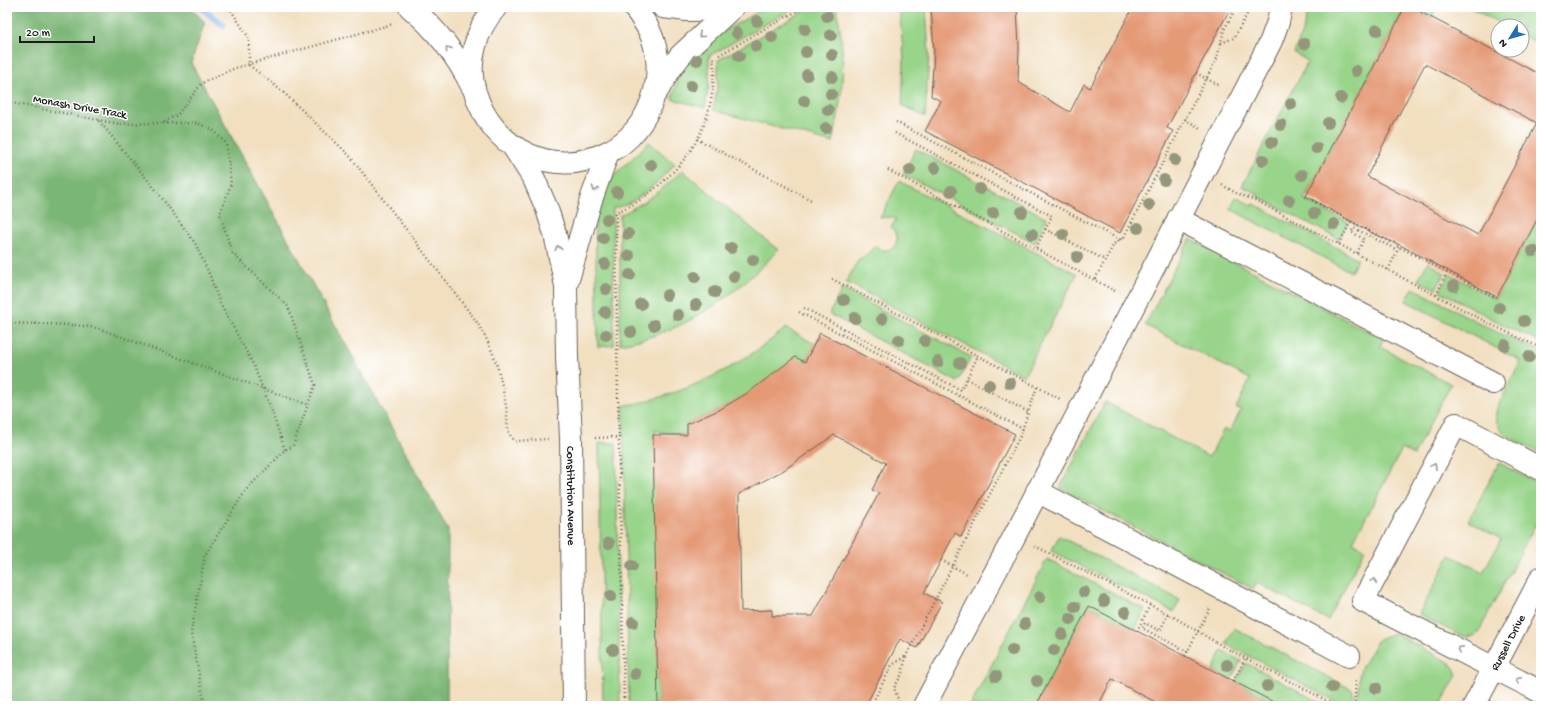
<svg xmlns="http://www.w3.org/2000/svg" width="1548" height="713" font-family="'Gochi Hand',sans-serif">
<rect width="100%" height="100%" fill="#fff"/>
<filter id="ink" filterUnits="userSpaceOnUse"><feTurbulence type="fractalNoise" baseFrequency=".025" numOctaves="2"/><feDisplacementMap in="SourceGraphic" scale="8" xChannelSelector="R" yChannelSelector="G"/><feConvolveMatrix kernelMatrix="1 2 1 2 8 2 1 2 1" color-interpolation-filters="sRGB"/></filter>
<filter id="wash" filterUnits="userSpaceOnUse"><feTurbulence type="fractalNoise" baseFrequency=".012" numOctaves="4" result="noise"/><feDisplacementMap in="SourceGraphic" scale="16" xChannelSelector="R" yChannelSelector="G"/><feGaussianBlur stdDeviation="0.9" result="paint"/><feColorMatrix in="noise" values="0 0 0 0 0 0 0 0 0 0 0 0 0 0 0 0 0 1.4 0 .05"/><feComposite in="paint" operator="in"/></filter>
<g filter="url(#wash)">
<rect width="100%" height="100%" fill="#f1dfc0"/>
<path fill="#98d489" stroke="#5a7852" d="M 766,7 L 796,7 L 709,56 L 709,83 L 705,108 L 672,99 L 681,70 L 707,41 Z
M 811,7 L 836,7 C 847,57 843,93 833,143 L 713,110 L 718,83 L 718,60 Z
M 899,7 L 926,7 L 929,55 L 925,117 L 902,105 L 904,60 Z
M 1308,7 L 1405,7 L 1304,199 L 1348,222 L 1339,239 L 1257,196 L 1258,194 L 1242,186 L 1308,61 L 1294,53 L 1304,27 Z
M 1411,7 L 1437,7 L 1432,18 Z
M 1469,7 L 1539,7 L 1541,8 L 1541,45 L 1522,35 L 1522,26 L 1505,26 Z
M 649,142 L 675,164 C 661,179 635,206 613,208 L 614,345 L 598,347 L 595,217 L 605,189 L 612,178 Z
M 916,149 L 1047,218 L 1035,243 L 903,174 Z
M 682,170 L 778,250 C 736,296 682,334 620,344 L 620,215 C 645,203 664,189 682,170 Z
M 899,181 L 1077,274 L 1024,376 L 846,282 L 859,259 L 860,260 L 876,246 C 882,251 888,252 895,246 C 898,239 898,233 891,228 L 896,219 L 889,217 L 880,218 Z
M 1236,197 L 1253,206 L 1254,204 L 1358,259 L 1351,272 L 1230,209 Z
M 1541,212 L 1541,342 L 1506,326 L 1440,291 L 1449,274 L 1496,299 Z
M 1190,239 L 1383,339 L 1380,347 L 1451,384 L 1414,455 L 1402,449 L 1353,542 L 1365,549 L 1328,620 L 1257,583 L 1253,589 L 1060,488 L 1105,402 L 1209,457 L 1224,429 L 1230,431 L 1241,410 L 1236,408 L 1250,379 L 1145,325 Z
M 1428,262 L 1445,273 L 1436,289 L 1418,280 Z
M 1413,288 L 1495,331 L 1541,352 L 1541,453 C 1523,444 1489,434 1497,408 L 1521,361 L 1406,301 Z
M 842,289 L 971,357 L 958,382 L 829,314 Z
M 786,328 L 815,344 L 805,362 L 719,410 L 687,424 L 687,435 L 655,431 L 658,706 L 629,706 L 623,406 C 687,394 736,369 786,328 Z
M 599,443 L 616,443 L 620,706 L 603,706 Z
M 1499,463 L 1541,485 L 1541,514 L 1478,633 C 1473,638 1466,637 1459,635 L 1419,614 L 1450,555 L 1483,572 L 1501,539 L 1468,521 Z
M 1059,536 L 1180,600 L 1174,612 L 1051,551 Z
M 1047,559 L 1145,610 L 1135,629 L 1089,606 L 1036,706 L 970,706 Z
M 1234,628 L 1353,690 L 1352,706 L 1345,706 L 1226,644 Z
M 1394,634 L 1400,636 L 1450,663 L 1454,668 L 1457,675 L 1440,706 L 1357,706 L 1359,676 L 1361,668 L 1377,641 L 1385,636 Z
M 1222,651 L 1241,661 L 1231,680 L 1213,670 Z
M 1246,663 L 1327,706 L 1280,706 L 1236,682 Z
M 867,703 L 865,706 L 773,706 L 773,704 Z"/>
<path fill="#7ab675" stroke="#4b6948" d="M 7,7 L 190,7 L 205,22 L 191,63 L 448,530 L 447,706 L 7,706 Z"/>
<g fill="none" stroke-linecap="round" stroke-linejoin="round">
<path stroke="#86b8f3" stroke-width="7" d="M 201,7 L 223,25"/>
</g>
<g id="blocks">
<path fill="#e59a76" fill-rule="evenodd" d="M 931,7 L 1017,7 L 1019,47 L 1018,82 L 1070,112 L 1084,84 L 1090,88 L 1133,7 L 1231,7 L 1167,128 L 1173,131 L 1120,233 L 925,131 L 941,101 L 931,96 L 934,51 Z
M 1405,7 L 1411,7 L 1541,75 L 1541,212 L 1497,297 L 1400,245 L 1372,233 L 1306,196 ZM 1425,64 L 1537,123 L 1478,235 L 1367,176 Z
M 820,333 L 1015,434 L 961,537 L 955,533 L 924,593 L 942,602 L 917,648 L 900,639 L 867,703 L 773,704 L 773,706 L 658,706 L 653,435 L 687,435 L 687,424 L 719,410 L 749,392 L 795,357 L 805,362 ZM 834,435 L 886,463 L 872,490 L 879,493 L 813,616 L 772,616 L 772,610 L 741,611 L 739,494 L 784,470 Z
M 1089,606 L 1281,706 L 1163,706 L 1112,679 L 1098,706 L 1036,706 Z"/>
</g>
</g>
<g filter="url(#ink)">
<use href="#blocks" fill-opacity="0" stroke="#676055" stroke-width="1"/>
<g fill="none" stroke-linecap="round" stroke-linejoin="round">
<defs>
<g id="minor">
<path d="M 410,7 C 435,28 457,56 472,86"/>
<path d="M 496,7 C 476,29 466,63 475,92 C 492,149 552,180 608,152 C 651,131 670,73 649,30 C 645,22 639,14 634,7"/>
<path d="M 663,7 L 687,10 L 730,9"/>
<path d="M 657,91 L 669,71 L 680,56 L 733,7"/>
<path id="s1" d="M 513,146 L 534,179 L 547,209 L 555,234 L 566,286 L 567,357 L 571,438 L 574,706"/>
<path d="M 1178,219 L 1493,383"/>
<path d="M 567,283 L 591,200 L 608,152"/>
<path d="M 1541,469 L 1456,424 L 1363,601 L 1541,692"/>
<path d="M 1037,491 L 1349,656"/>
<path d="M 924,706 L 1015,535 L 1271,41 L 1278,22 L 1281,7"/>
<path id="s2" d="M 1474,706 L 1541,578"/>
</g>
</defs>
<use href="#minor" stroke="#676055" stroke-width="24"/>
<path stroke="#676055" stroke-width="2.5" stroke-dasharray="1 3" stroke-linecap="butt" d="M 229,7 L 249,38 L 249,65
M 1221,43 L 1234,38 L 1251,7
M 719,55 L 804,7
M 249,65 L 283,92 L 349,155 L 474,318 C 495,350 499,369 506,406 C 508,418 505,433 515,441 L 548,439
M 1196,73 L 1220,86
M 7,102 L 119,124 L 163,123 L 178,114 L 202,83 L 235,68 L 393,24
M 1185,119 L 1200,128
M 99,121 L 156,190 L 195,243 L 210,276 L 219,301 L 252,362 L 270,406 L 285,450
M 896,122 L 1120,240
M 163,123 L 197,123 L 213,130 L 226,143 L 231,184 L 220,214 L 232,253 L 288,306 L 315,385 L 293,446 L 285,450 L 246,490 L 205,555 L 191,633 L 205,706
M 895,133 L 1052,216 L 1036,248
M 697,139 L 811,200
M 888,170 L 1115,291
M 1222,185 L 1238,194 L 1255,200 L 1492,325 L 1541,348
M 1305,197 L 1496,298
M 1045,229 L 1105,260
M 1339,244 L 1351,221
M 1357,253 L 1364,239 L 1351,232 L 1354,228 L 1397,250
M 1388,270 L 1400,245
M 832,279 L 1060,399
M 1095,279 L 1114,244 L 1124,237 L 1217,58 L 1224,30 L 1236,7
M 1436,295 L 1447,272
M 804,308 L 961,390 L 978,356
M 799,312 L 1023,429
M 7,323 L 75,325 L 97,328 L 308,405
M 967,379 L 1028,412
M 595,438 L 620,437
M 1035,546 L 1172,616 L 1224,647 L 1337,706
M 941,560 L 967,574
M 1168,614 L 1160,631 L 1145,623 L 1142,628 L 1188,652
M 1137,631 L 1150,605
M 1185,656 L 1210,608
M 1233,681 L 1245,659
M 899,702 L 894,688 L 902,674 L 906,656 L 1020,436 L 1037,387
M 624,706 L 617,344 L 616,212 C 628,208 639,201 648,194 C 677,172 701,144 709,108 C 712,98 713,86 714,75 C 714,69 713,62 714,57
M 874,706 L 873,702 L 892,665 L 906,656
M 1354,706 L 1356,679"/>
<use href="#minor" stroke="#fff" stroke-width="22"/>
</g>
<g fill="#94977b">
<circle cx="827" cy="16" r="6"/>
<circle cx="757" cy="21" r="6"/>
<circle cx="805" cy="29" r="6"/>
<circle cx="1377" cy="30" r="6"/>
<circle cx="737" cy="33" r="6"/>
<circle cx="831" cy="35" r="6"/>
<circle cx="772" cy="37" r="6"/>
<circle cx="1304" cy="44" r="6"/>
<circle cx="756" cy="46" r="6"/>
<circle cx="806" cy="52" r="6"/>
<circle cx="832" cy="55" r="6"/>
<circle cx="739" cy="56" r="6"/>
<circle cx="697" cy="60" r="6"/>
<circle cx="1356" cy="71" r="6"/>
<circle cx="807" cy="75" r="6"/>
<circle cx="832" cy="77" r="6"/>
<circle cx="691" cy="86" r="6"/>
<circle cx="831" cy="94" r="6"/>
<circle cx="1341" cy="98" r="6"/>
<circle cx="804" cy="101" r="6"/>
<circle cx="1291" cy="104" r="6"/>
<circle cx="828" cy="110" r="6"/>
<circle cx="1328" cy="123" r="6"/>
<circle cx="1281" cy="125" r="6"/>
<circle cx="826" cy="128" r="6"/>
<circle cx="1272" cy="142" r="6"/>
<circle cx="1316" cy="148" r="6"/>
<circle cx="1175" cy="160" r="6"/>
<circle cx="1263" cy="160" r="6"/>
<circle cx="651" cy="165" r="6"/>
<circle cx="935" cy="168" r="6"/>
<circle cx="910" cy="170" r="6"/>
<circle cx="1302" cy="175" r="6"/>
<circle cx="1164" cy="180" r="6"/>
<circle cx="980" cy="189" r="6"/>
<circle cx="951" cy="191" r="6"/>
<circle cx="617" cy="192" r="6"/>
<circle cx="1289" cy="200" r="6"/>
<circle cx="1149" cy="205" r="6"/>
<circle cx="1022" cy="212" r="6"/>
<circle cx="993" cy="213" r="6"/>
<circle cx="1314" cy="213" r="6"/>
<circle cx="607" cy="219" r="6"/>
<circle cx="1334" cy="224" r="6"/>
<circle cx="1138" cy="228" r="6"/>
<circle cx="628" cy="234" r="6"/>
<circle cx="1032" cy="234" r="6"/>
<circle cx="1063" cy="234" r="6"/>
<circle cx="603" cy="238" r="6"/>
<circle cx="731" cy="248" r="6"/>
<circle cx="1533" cy="251" r="6"/>
<circle cx="629" cy="256" r="6"/>
<circle cx="1077" cy="257" r="6"/>
<circle cx="753" cy="260" r="6"/>
<circle cx="605" cy="264" r="6"/>
<circle cx="630" cy="275" r="6"/>
<circle cx="695" cy="277" r="6"/>
<circle cx="734" cy="277" r="6"/>
<circle cx="1454" cy="286" r="6"/>
<circle cx="606" cy="289" r="6"/>
<circle cx="715" cy="292" r="6"/>
<circle cx="667" cy="295" r="6"/>
<circle cx="844" cy="300" r="6"/>
<circle cx="641" cy="304" r="6"/>
<circle cx="696" cy="305" r="6"/>
<circle cx="1499" cy="308" r="6"/>
<circle cx="605" cy="312" r="6"/>
<circle cx="678" cy="315" r="6"/>
<circle cx="855" cy="318" r="6"/>
<circle cx="882" cy="319" r="6"/>
<circle cx="1524" cy="321" r="6"/>
<circle cx="654" cy="325" r="6"/>
<circle cx="631" cy="332" r="6"/>
<circle cx="606" cy="335" r="6"/>
<circle cx="899" cy="340" r="6"/>
<circle cx="925" cy="341" r="6"/>
<circle cx="1505" cy="345" r="6"/>
<circle cx="1529" cy="357" r="6"/>
<circle cx="938" cy="362" r="6"/>
<circle cx="960" cy="363" r="6"/>
<circle cx="1010" cy="383" r="6"/>
<circle cx="989" cy="385" r="6"/>
<circle cx="609" cy="543" r="6"/>
<circle cx="632" cy="566" r="6"/>
<circle cx="1084" cy="592" r="6"/>
<circle cx="611" cy="596" r="6"/>
<circle cx="1040" cy="597" r="6"/>
<circle cx="1104" cy="601" r="6"/>
<circle cx="1075" cy="607" r="6"/>
<circle cx="1125" cy="612" r="6"/>
<circle cx="1070" cy="619" r="6"/>
<circle cx="633" cy="622" r="6"/>
<circle cx="1025" cy="624" r="6"/>
<circle cx="1062" cy="634" r="6"/>
<circle cx="613" cy="650" r="6"/>
<circle cx="1012" cy="650" r="6"/>
<circle cx="1054" cy="650" r="6"/>
<circle cx="1227" cy="665" r="6"/>
<circle cx="635" cy="674" r="6"/>
<circle cx="996" cy="676" r="6"/>
<circle cx="1037" cy="681" r="6"/>
<circle cx="1267" cy="686" r="6"/>
<circle cx="1332" cy="687" r="6"/>
<circle cx="1376" cy="688" r="6"/>
</g>
<defs><path id="oneway-chevron" d="M-2-3.5L2.5 0L-2 3.5" fill="none" stroke-width="1.6" stroke-linecap="round" stroke-linejoin="round"/></defs>
<g stroke="#999">
<use href="#oneway-chevron" transform="translate(701 35) rotate(138)"/>
<use href="#oneway-chevron" transform="translate(448 49) rotate(-129)"/>
<use href="#oneway-chevron" transform="translate(595 189) rotate(108)"/>
<use href="#oneway-chevron" transform="translate(558 248) rotate(-101)"/>
<use href="#oneway-chevron" transform="translate(1434 466) rotate(-62)"/>
<use href="#oneway-chevron" transform="translate(1374 581) rotate(-62)"/>
<use href="#oneway-chevron" transform="translate(1460 649) rotate(-153)"/>
<use href="#oneway-chevron" transform="translate(1518 680) rotate(-153)"/>
</g>
</g>
<g text-anchor="middle" stroke-width="3" stroke-linejoin="round" paint-order="stroke">
<g font-size="12" fill="#1c1c1c" stroke="#fff">
<text transform="translate(80 106) rotate(10)" y="4">Monash Drive Track</text>
<text dy="4" stroke="none"><textPath href="#s1" startOffset="361">Constitution Avenue</textPath></text>
<text dy="4" stroke="none"><textPath href="#s2" startOffset="72">Russell Drive</textPath></text>
</g>
</g>
<rect width="1548" height="713" fill="none" stroke="#fff" stroke-width="24"/>
<g transform="translate(1510 38) rotate(233)"><circle r="19" fill="#ffffff" stroke="#a4a4a4"/>
<path d="M0-3L7 15L0 10L-7 15Z" fill="#1f6fb2"/>
<text y="-6" font-size="11" font-weight="bold" text-anchor="middle" fill="#1c1c1c">N</text>
</g>
<path d="M20 36v6h74v-6" fill="none" stroke="#1c1c1c" stroke-width="2"/>
<text x="26" y="36" font-size="12" fill="#1c1c1c" stroke="#ffffff" stroke-width="3" paint-order="stroke">20 m</text>
</svg>
